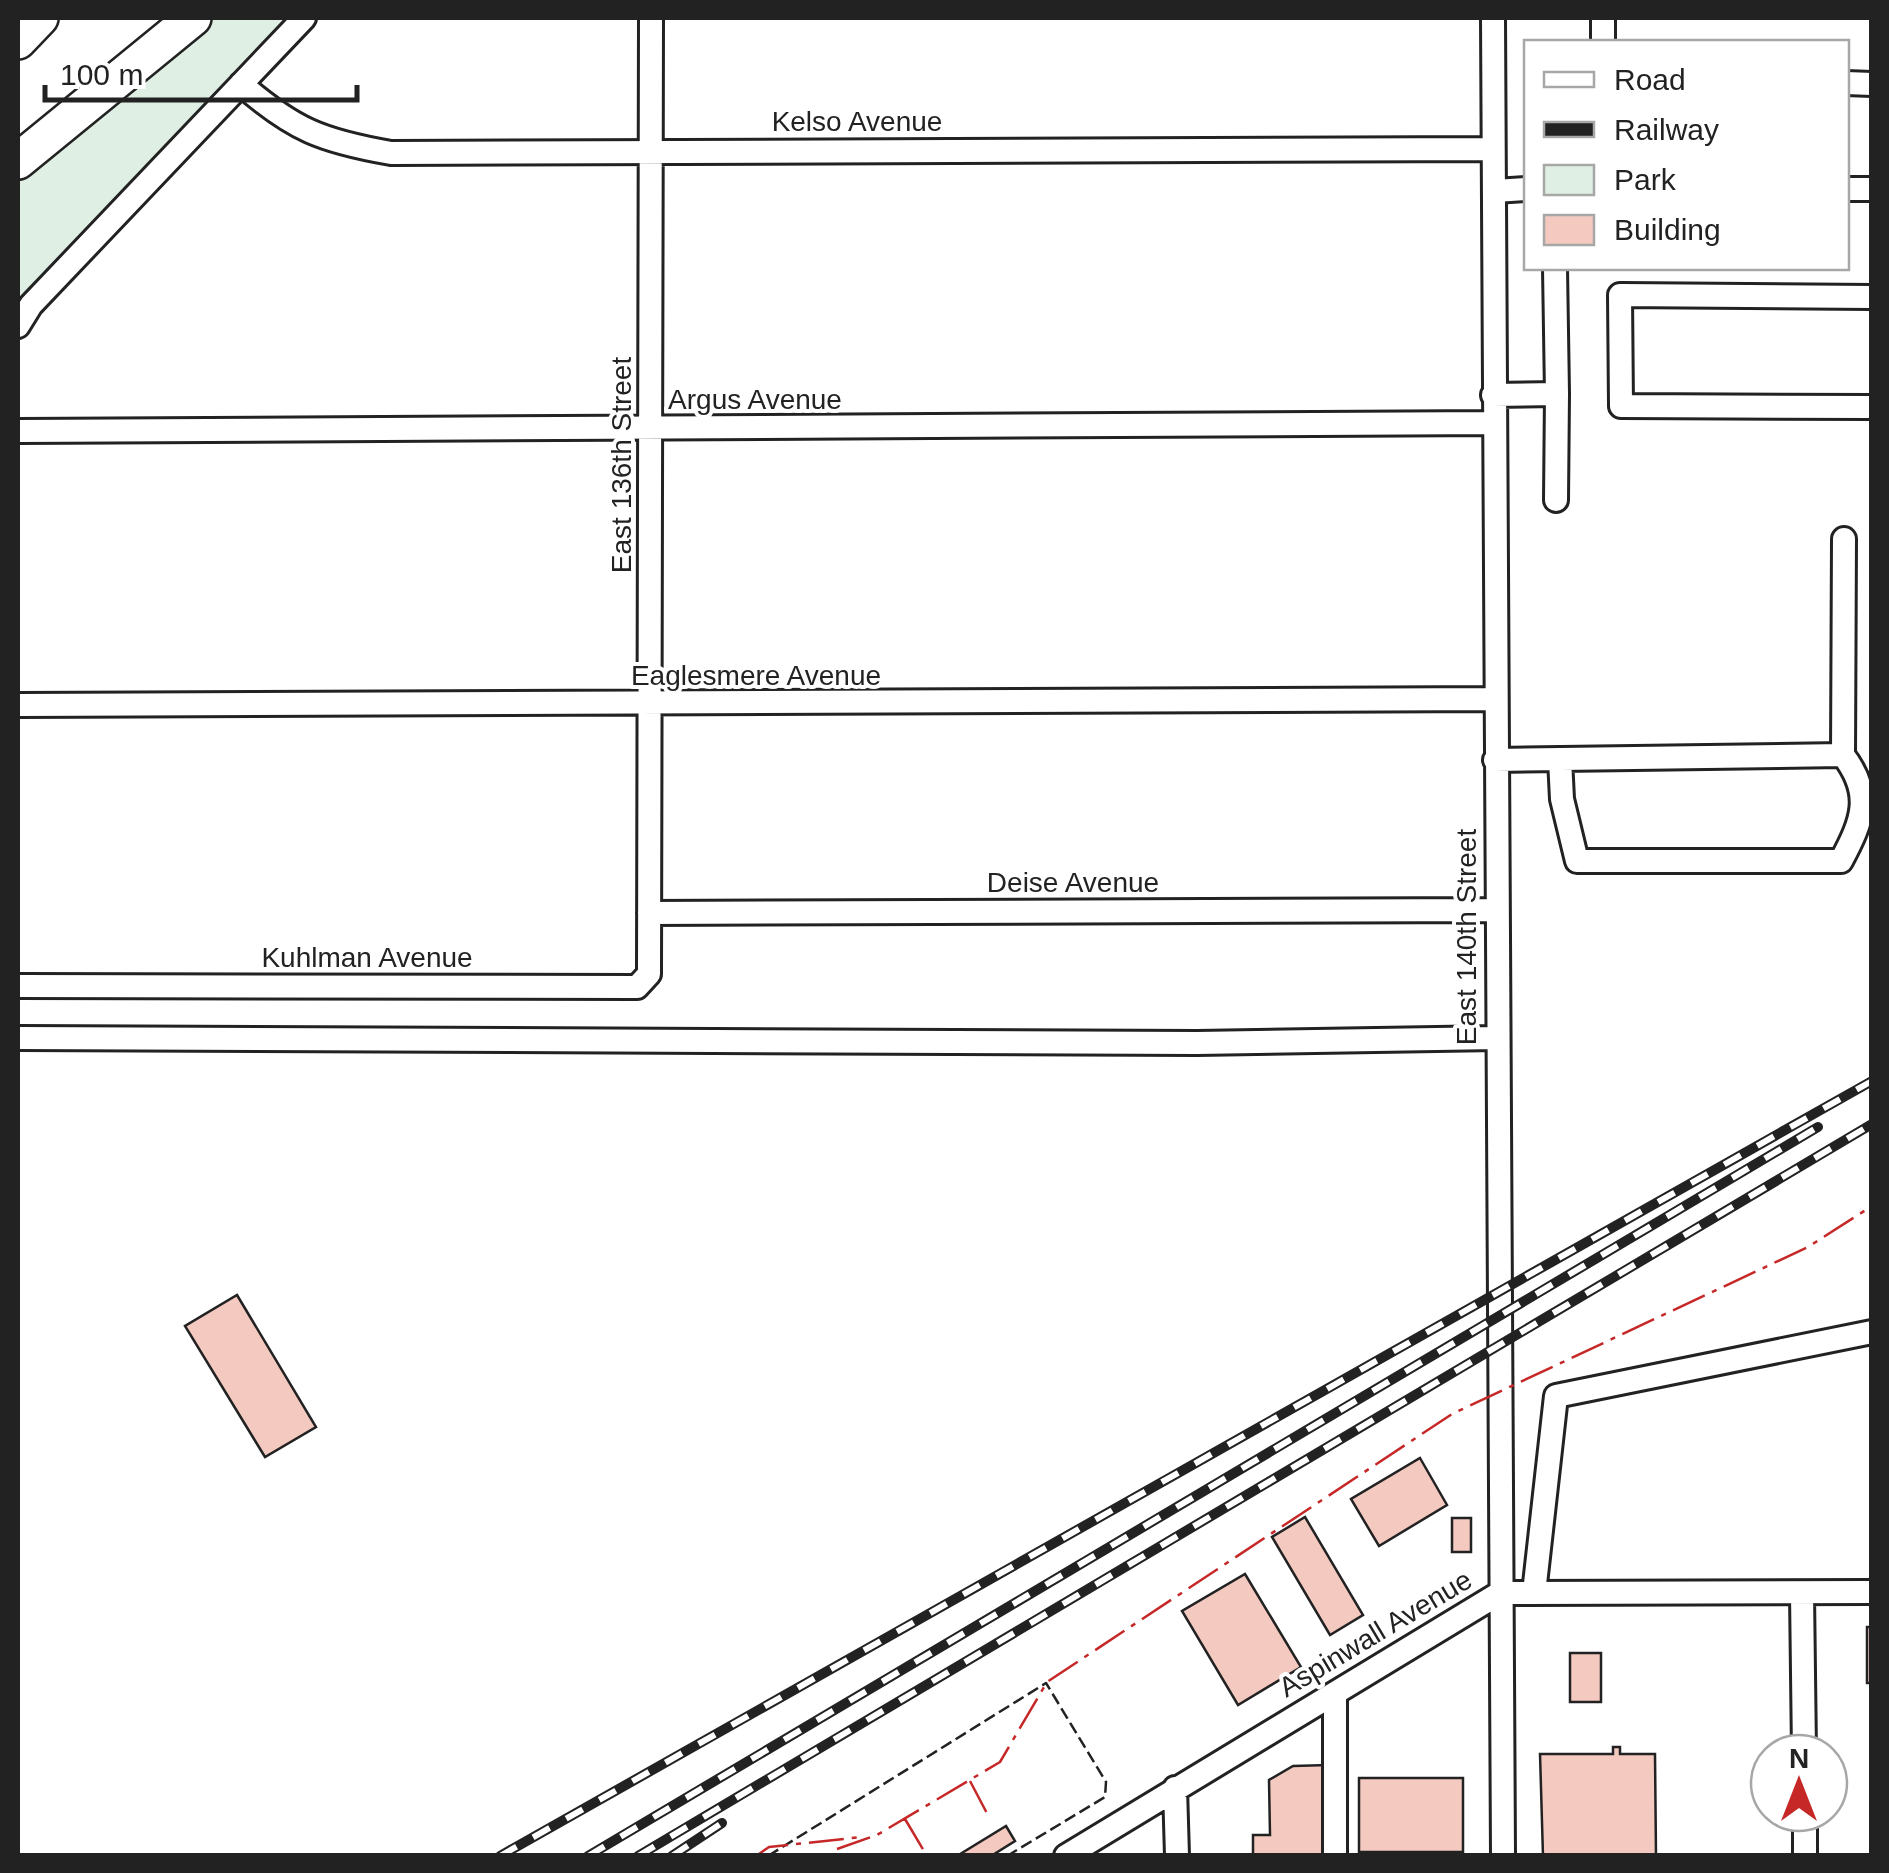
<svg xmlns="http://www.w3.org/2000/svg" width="1889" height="1873" font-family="Helvetica,sans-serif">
<rect width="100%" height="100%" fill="#fff"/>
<path fill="#e0efe3" stroke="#6f6f6f" stroke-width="2.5" d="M 194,18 L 304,18 L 18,326 L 18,161 Z"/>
<path fill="#f3c9c0" stroke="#222" stroke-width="2.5" d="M 237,1295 L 316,1427 L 265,1457 L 185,1326 Z
M 1420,1458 L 1447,1505 L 1379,1546 L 1351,1499 Z
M 1305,1517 L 1363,1615 L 1330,1635 L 1272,1537 Z
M 1452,1518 L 1471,1518 L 1471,1552 L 1452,1552 Z
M 1245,1574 L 1301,1667 L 1238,1705 L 1182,1611 Z
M 1867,1627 L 1872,1627 L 1872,1683 L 1867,1683 Z
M 1570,1653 L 1601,1653 L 1601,1702 L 1570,1702 Z
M 1613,1747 L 1620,1747 L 1620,1754 L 1655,1754 L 1656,1856 L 1543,1856 L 1540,1754 L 1613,1754 Z
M 1328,1765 L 1329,1856 L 1253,1856 L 1253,1835 L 1270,1835 L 1269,1780 L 1293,1766 Z
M 1359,1778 L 1463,1778 L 1463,1852 L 1359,1852 Z
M 1006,1826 L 1015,1841 L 991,1856 L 957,1856 Z"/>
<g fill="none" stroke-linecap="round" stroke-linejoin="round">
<defs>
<path id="minor" d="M 1493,18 L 1503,1856
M 1603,18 L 1603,42
M 1846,83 L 1872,84
M 241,84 C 294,130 322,141 391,153 L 1493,149
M 1846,189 L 1872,189
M 1495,191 L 1526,189
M 1872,297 L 1620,295 L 1621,406 L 1872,407
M 18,326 L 31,305 L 304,18
M 1493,395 L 1557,394 L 1555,268
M 18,431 L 1493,423
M 1556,500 L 1557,394
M 18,705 L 1495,699
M 1560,759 L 1562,799 L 1577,861 L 1841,861 C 1863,820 1873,794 1843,755
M 1495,760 L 1843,755 L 1844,539
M 649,913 L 1497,910
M 18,986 L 637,987 L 649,974 L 651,18
M 18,1038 L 1197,1043 L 1497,1038
M 1534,1593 L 1556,1396 L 1872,1332
M 1802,1593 L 1804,1753
M 1335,1693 L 1335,1856
M 1175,1788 L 1177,1856
M 1805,1813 L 1805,1856
M 1066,1856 L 1500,1593 L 1872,1592"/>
<path id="highway" d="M 18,41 L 40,18
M 18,161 L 193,18"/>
</defs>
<use href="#minor" stroke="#222" stroke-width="28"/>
<use href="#highway" stroke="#222" stroke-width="40"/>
<use href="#minor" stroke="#fff" stroke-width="22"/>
<use href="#highway" stroke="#fff" stroke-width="35"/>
<defs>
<path id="rail" d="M 500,1856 L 1872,1081
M 588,1856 L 1818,1127
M 638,1856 L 1872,1124
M 672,1856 L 722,1823"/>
</defs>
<use href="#rail" stroke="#222" stroke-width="10"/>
<use href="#rail" stroke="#fff" stroke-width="6" stroke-dasharray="19" stroke-linecap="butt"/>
<path stroke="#222" stroke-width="2.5" stroke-dasharray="12 5" stroke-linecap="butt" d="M 768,1856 L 1046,1683 L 1106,1782 L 1105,1797 L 1007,1856"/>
<path stroke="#c62828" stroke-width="2.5" stroke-dasharray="35 8 5 8" stroke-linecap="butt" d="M 970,1781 L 990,1819
M 905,1819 L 927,1856
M 837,1849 L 877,1835 L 1000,1762 L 1047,1682 L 1452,1414 L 1808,1247 L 1872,1206
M 756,1856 L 769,1847 L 862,1837"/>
</g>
<g text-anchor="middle" stroke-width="8" stroke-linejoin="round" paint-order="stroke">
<g font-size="28" fill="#222" stroke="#fff">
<text x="857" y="131">Kelso Avenue</text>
<text x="755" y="409">Argus Avenue</text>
<text transform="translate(621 465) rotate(-90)" y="10">East 136th Street</text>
<text x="756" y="685">Eaglesmere Avenue</text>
<text x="1073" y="892">Deise Avenue</text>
<text transform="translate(1466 937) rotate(-90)" y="10">East 140th Street</text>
<text x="367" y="967">Kuhlman Avenue</text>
<text transform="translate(1375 1633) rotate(-31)" y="10">Aspinwall Avenue</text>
</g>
</g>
<rect width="1889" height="1873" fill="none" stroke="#222222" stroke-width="40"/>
<rect x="1524" y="40" width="325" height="230" fill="#ffffff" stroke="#a7a7a7" stroke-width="2.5"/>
<rect x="1544" y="72" width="50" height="15" fill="#ffffff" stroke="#a7a7a7" stroke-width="2.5"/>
<text x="1614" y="90" font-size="30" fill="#222222">Road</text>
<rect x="1544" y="122" width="50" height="15" fill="#222222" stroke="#a7a7a7" stroke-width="2.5"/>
<text x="1614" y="140" font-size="30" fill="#222222">Railway</text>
<rect x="1544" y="165" width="50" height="30" fill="#e0efe3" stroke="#a7a7a7" stroke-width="2.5"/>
<text x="1614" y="190" font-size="30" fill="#222222">Park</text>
<rect x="1544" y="215" width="50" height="30" fill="#f3c9c0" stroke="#a7a7a7" stroke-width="2.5"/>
<text x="1614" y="240" font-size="30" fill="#222222">Building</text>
<g transform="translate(1799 1783)"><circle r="48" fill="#ffffff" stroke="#a7a7a7" stroke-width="2.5"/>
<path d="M0-8L18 38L0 25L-18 38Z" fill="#c62828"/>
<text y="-15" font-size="28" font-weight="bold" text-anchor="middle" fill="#222222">N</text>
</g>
<path d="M45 85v15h312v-15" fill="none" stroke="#222222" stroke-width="5"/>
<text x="60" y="85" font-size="30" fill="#222222" stroke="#ffffff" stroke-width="8" paint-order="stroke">100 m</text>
</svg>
